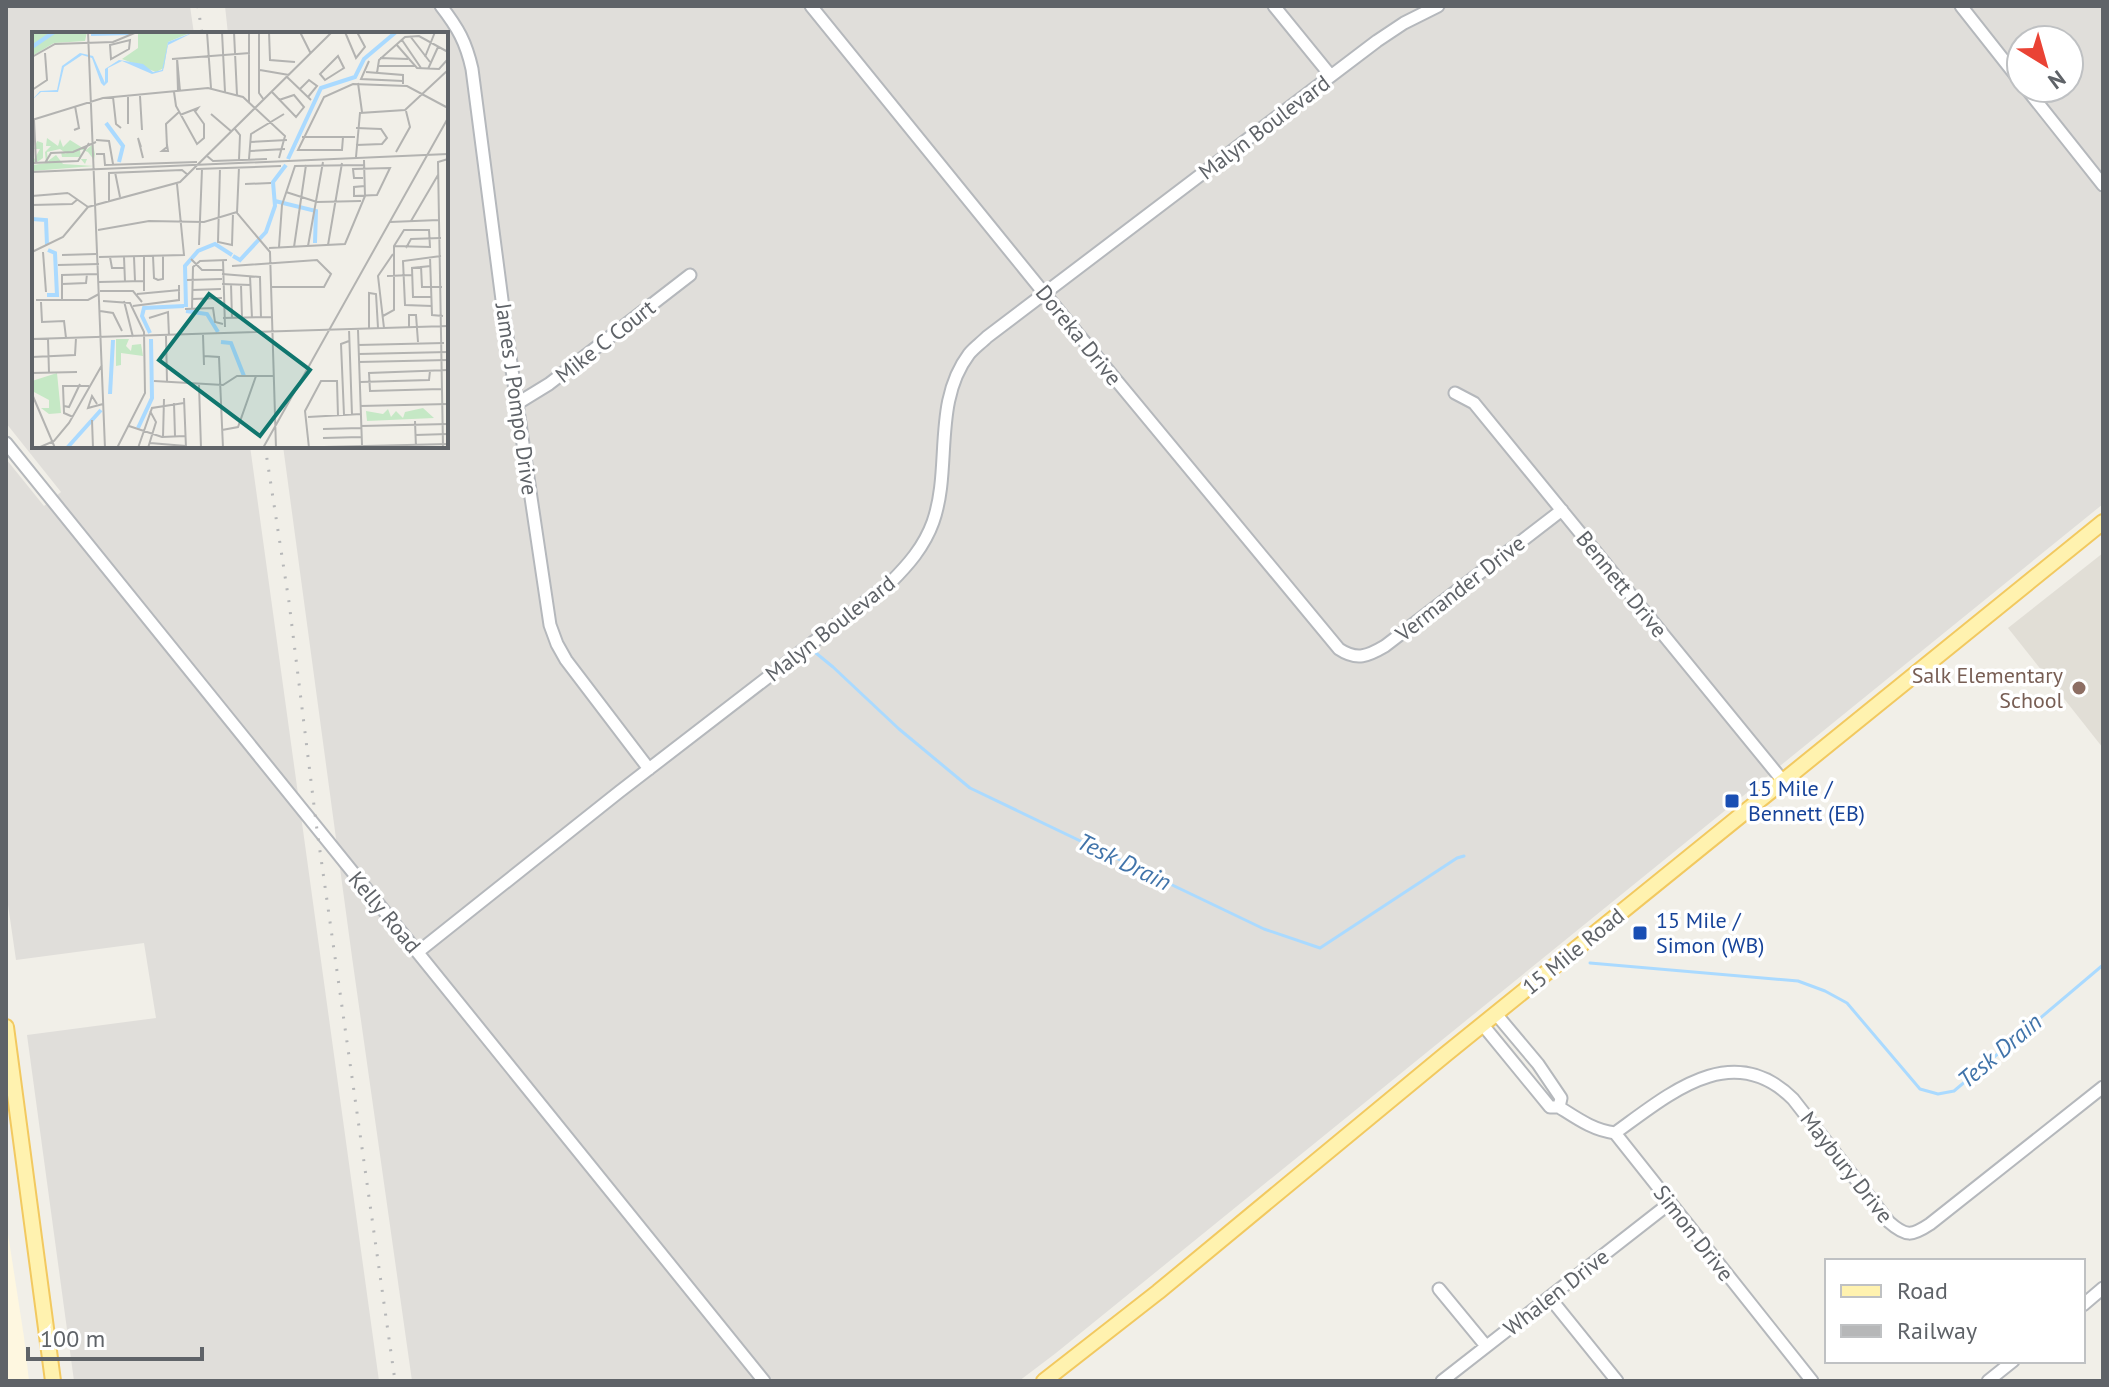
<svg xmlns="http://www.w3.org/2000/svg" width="2109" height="1387" font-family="'PT Sans',sans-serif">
<rect width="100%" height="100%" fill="#f1efe8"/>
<path fill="#fef7e0" d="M 6,1221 L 24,1337 L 29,1381 L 6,1381 Z"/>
<path fill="#e0deda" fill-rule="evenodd" d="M 6,6 L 190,6 L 194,34 L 34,34 L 34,446 L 250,446 L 379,1381 L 74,1381 L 27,1035 L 156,1018 L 144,943 L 16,960 L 6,891 L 6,459 L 44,506 L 61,492 L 6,423 Z
M 225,6 L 2103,6 L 2103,504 L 1056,1353 L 1019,1381 L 412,1381 L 352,957 L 283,446 L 446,446 L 446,34 L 228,34 ZM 2021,40 L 2069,40 L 2069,88 L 2021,88 Z"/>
<path fill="#e1ded6" d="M 2103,553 L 2103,748 L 2008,628 Z"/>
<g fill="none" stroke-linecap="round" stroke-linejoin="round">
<path stroke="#aadaff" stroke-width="3" d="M 811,649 L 833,667 L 899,729 L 970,788 L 1264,929 L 1320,948 L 1457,858 L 1464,856
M 1590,963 L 1798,981 L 1825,991 L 1847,1003 L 1920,1089 L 1938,1094 L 1954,1091 L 2103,965"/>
<defs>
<path id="minor" d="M 441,6 C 458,28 466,42 472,69 L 505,323 L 550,625 L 557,644 L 566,660 L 649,769
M 811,6 L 1044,293 L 1339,649 C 1357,661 1368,656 1385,646 L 1562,510
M 1274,6 L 1331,76
M 1961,6 L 2021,82
M 2026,88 L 2103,185
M 1455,393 L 1474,403 L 1783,781
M 518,403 L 549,384 L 690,275
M 6,443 L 764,1381
M 418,952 L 619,792 L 890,583 C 908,565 924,547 933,522 C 952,468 932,403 969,354 C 974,348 981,343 987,337 L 1377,41 L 1404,23 L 1438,6
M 1482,1024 L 1550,1107 L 1559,1107 L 1561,1098 L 1538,1064 L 1496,1014
M 1559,1107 C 1578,1119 1593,1130 1615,1133 L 1812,1381
M 1615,1133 C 1668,1095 1732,1038 1793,1099 L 1889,1222 C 1906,1237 1912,1236 1930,1224 L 2103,1087
M 1439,1289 L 1486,1346
M 1550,1298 L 1617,1381
M 2083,1305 L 2103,1288
M 1442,1381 L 1670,1203
M 1988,1381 L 2013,1361"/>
<path id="major" d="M 6,1027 L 53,1381
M 1044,1381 L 1158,1292 L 1446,1054 L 2103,522"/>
</defs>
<use href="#minor" stroke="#b5b8bc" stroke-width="15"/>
<use href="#major" stroke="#f2c960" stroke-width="18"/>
<use href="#minor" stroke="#fff" stroke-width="11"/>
<use href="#major" stroke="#fff2af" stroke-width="14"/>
<path stroke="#b6b7b8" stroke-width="3" stroke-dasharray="2 10" stroke-linecap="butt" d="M 198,6 L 202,34
M 265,446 L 289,602 L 317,830 L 395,1381"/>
</g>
<circle fill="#8d6e63" stroke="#fff" stroke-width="3" cx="2079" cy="688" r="8"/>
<g fill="#1a4fb4" stroke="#fff" stroke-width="3">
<rect x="1724" y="793" width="16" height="16" rx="4"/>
<rect x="1632" y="925" width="16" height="16" rx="4"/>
</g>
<g text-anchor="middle" stroke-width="7" stroke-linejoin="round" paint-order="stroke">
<g font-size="22" fill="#5f6368" stroke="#fff">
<text transform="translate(1264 127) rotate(-37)" y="8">Malyn Boulevard</text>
<text transform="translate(1079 335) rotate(51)" y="8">Doreka Drive</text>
<text transform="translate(605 341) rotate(-38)" y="8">Mike C Court</text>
<text transform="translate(517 399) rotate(82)" y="8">James J Pompo Drive</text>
<text transform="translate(1622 584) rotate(51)" y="8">Bennett Drive</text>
<text transform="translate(1460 588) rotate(-38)" y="8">Vermander Drive</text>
<text transform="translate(830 628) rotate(-38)" y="8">Malyn Boulevard</text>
<text transform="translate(385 912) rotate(50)" y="8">Kelly Road</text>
<text transform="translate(1573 951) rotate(-39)" y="8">15 Mile Road</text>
<text transform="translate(1847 1167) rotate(52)" y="8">Maybury Drive</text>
<text transform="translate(1694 1233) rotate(52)" y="8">Simon Drive</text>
<text transform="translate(1556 1292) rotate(-38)" y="8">Whalen Drive</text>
</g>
<g font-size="22" fill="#785e54" stroke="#fff" text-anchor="end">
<text x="2063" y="683">Salk Elementary<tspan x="2063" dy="25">School</tspan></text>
</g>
<g font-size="22" fill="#164399" stroke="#fff" text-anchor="start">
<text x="1748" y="796">15 Mile /<tspan x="1748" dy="25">Bennett (EB)</tspan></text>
<text x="1656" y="928">15 Mile /<tspan x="1656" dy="25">Simon (WB)</tspan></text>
</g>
<g font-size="24" font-style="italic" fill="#4174aa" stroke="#fff">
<text transform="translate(1124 862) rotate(26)" y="8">Tesk Drain</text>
<text transform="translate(2000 1051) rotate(-40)" y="8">Tesk Drain</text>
</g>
</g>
<g transform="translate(32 32)">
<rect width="416" height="416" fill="#f1efe8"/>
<path d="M 0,0 L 55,0 L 53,9 L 22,11 L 0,24 ZM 106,0 L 160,0 L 136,10 L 132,36 L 124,40 L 90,27 L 106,16 ZM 15,106 L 26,114 L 28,107 L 31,115 L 38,108 L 54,118 L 61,112 L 63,122 L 62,128 L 56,120 L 48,117 L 49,127 L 55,127 L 53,132 L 47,125 L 30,125 L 29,120 L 35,122 L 28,117 L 15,120 L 16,129 L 24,123 L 31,132 L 62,134 L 0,139 L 0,131 L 8,117 L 2,117 L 5,109 L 11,111 L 11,126 L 1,133 L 14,131 L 13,120 L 19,114 L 14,114 ZM 84,307 L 97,307 L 94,314 L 99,319 L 100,313 L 109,312 L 111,324 L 89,321 L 89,333 L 84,334 ZM 25,341 L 29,381 L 17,382 L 9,376 L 17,376 L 17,368 L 2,360 L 0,349 ZM 391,376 L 402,386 L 335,389 L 334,379 L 351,382 L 356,377 L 359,385 L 364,379 L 371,386 L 373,380 Z" fill="#c5e8c5"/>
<path d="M 162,0 L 136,13 L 131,39 L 120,42 L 90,29 L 76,36 L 76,50 L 72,54 L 69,51 L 60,26 L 50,23 L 32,35 L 26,60 L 9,60 L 0,68 L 8,59 L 25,58 L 30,34 L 48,21 L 61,24 L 73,51 L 73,37 L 87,28 L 111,32 L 121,40 L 130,38 L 136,10 Z" fill="#aadaff"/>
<path fill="none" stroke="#aadaff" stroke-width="4" d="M 59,2 L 99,1M 0,15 L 22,0M 74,91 L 91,114 L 87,130M 256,127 L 289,56 L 323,45 L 332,27 L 364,0M 243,169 L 284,179 L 283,211M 0,187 L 14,188 L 15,213M 201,224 L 208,228 L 234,200 L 243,174 L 241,150 L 254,133M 15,263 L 25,263 L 23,221 L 16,218M 154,275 L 153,234 L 166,219 L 183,212 L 200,223M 154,279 L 175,282 L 186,300M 118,301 L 110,284 L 112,276 L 152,274M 189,310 L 199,311 L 212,344M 78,362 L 81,308M 106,396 L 120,366 L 119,307M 35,416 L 69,378"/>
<path fill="none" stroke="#b3b3b1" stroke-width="2" d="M 56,0 L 73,416M 175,0 L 179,56M 190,0 L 193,60M 202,0 L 205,63M 217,0 L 217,70M 227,0 L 227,61 L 232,68M 237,0 L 238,28 L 263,30M 268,0 L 279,22M 313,0 L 324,26 L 333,15 L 325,0M 378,4 L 398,30M 98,8 L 97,17 L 79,27 L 78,13 ZM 370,8 L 389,36M 364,12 L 385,36 L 407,37 L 416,27M 306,24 L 312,36 L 293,48 L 288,42 ZM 0,25 L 23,12 L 81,10 L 105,0M 393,25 L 403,0M 348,26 L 376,27M 140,27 L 218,21M 337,29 L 329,47 L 371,49M 346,34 L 382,34M 396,37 L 406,15M 228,38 L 257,43M 334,40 L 371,43 L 371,52M 345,41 L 347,28 L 373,5 L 387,4 L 416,20M 255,45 L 279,68M 326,51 L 330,80M 268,57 L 277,48 L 285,54 L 276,65M 0,58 L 15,48 L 13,21M 146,59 L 145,26 L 148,59M 142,60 L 144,74 L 165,112 L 172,106 L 172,92 L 162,78M 240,60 L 264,85 L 272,75 L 262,63 L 247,68M 96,64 L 96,92M 108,64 L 110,98M 81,65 L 84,92 L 89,96M 179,82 L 200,100M 148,83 L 166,76 L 163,80M 0,88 L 71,66 L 176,56 L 211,65 L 253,104 L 247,126M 2,88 L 4,131M 203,97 L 208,103 L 207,128M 42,98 L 47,96 L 43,74M 270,105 L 323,105M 311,105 L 310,118 L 266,118 L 292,65 L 321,52 L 375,54 L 416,76M 64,108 L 77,109 L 81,132M 218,110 L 255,108M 135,113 L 136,119 L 130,119 L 135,115 L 134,92 L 147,80M 324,113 L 350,112 L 355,106 L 349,97 L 324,96M 109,115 L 106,106 L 111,126M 218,119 L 253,117M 364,120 L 378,95 L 374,79M 64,122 L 72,122 L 73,133 L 165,130M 175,124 L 181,129 L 235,127M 324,125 L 328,81 L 373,78 L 416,38M 217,127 L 219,102 L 252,82M 0,131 L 46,129 L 57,111M 13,131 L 19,121 L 41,120 L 64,110M 207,135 L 205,181 L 238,220 L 244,416M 188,136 L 186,210 L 200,213 L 201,181M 164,137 L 249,134M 0,140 L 416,122M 83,140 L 88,165M 331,146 L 322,146 L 321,137 L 358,136 L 345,163 L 322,164 L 322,155 L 333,154M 213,152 L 239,151M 254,160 L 285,170 L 329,169M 36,161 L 56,175M 0,164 L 36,161M 77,169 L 77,141 L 150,138 L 156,143M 0,173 L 40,172 L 46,167M 379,189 L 406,143M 358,190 L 407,188M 66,198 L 117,189 L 172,190 L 205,180M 167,213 L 170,137M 296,213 L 310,131M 276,214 L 291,130M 247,215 L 250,173 L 263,134 L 332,133M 262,215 L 274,133M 237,216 L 313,212 L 333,164 L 332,128M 374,216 L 379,207 L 409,206M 0,220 L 31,205 L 56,175 L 148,150 L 300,0M 11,220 L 14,260M 30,223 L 64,222M 121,224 L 122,246 L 126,248 L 131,247 L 131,224M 67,225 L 152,223 L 145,152M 78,225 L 80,236 L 93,236M 92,225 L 93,250M 102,225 L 103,249M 112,225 L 112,259M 398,225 L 400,283 L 411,284M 159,227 L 170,238 L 191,238M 191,228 L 193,295M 26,233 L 67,232M 200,234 L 285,228 L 299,242 L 292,255 L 239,255M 389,234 L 390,255 L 410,255M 399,234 L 380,236 L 381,265 L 400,265M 190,242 L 228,245 L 229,286M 218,244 L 220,286M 355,244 L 380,243M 155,248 L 190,247M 67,250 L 112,249M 30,252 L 54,251 L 55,242M 190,252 L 219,253M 199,252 L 200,286M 209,253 L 210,286M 160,258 L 189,257M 68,259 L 101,259 L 110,270M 105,262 L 148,258M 160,267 L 190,266M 4,268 L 56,268 L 67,262M 30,268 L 30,243 L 65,242M 71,269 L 98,271 L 112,300 L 113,361 L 85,416M 92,269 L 101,305M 9,270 L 10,290 L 32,289 L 34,306M 101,274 L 147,268 L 147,253M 400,274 L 373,273 L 371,229 L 409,224M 153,277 L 181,276 L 183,290 L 191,292M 160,277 L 161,235 L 168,229 L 195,228M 68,279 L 81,281 L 90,299M 351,284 L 362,278 L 362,214 L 372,198 L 397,198 L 398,215 L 362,214M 117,286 L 136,280 L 137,304M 191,286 L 240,285M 377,295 L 377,283 L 384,283 L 386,310M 352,296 L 346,244 L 361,222M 317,297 L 320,383M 337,297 L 337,261 L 344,262 L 346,296M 326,298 L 330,413M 171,303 L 172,333M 134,304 L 135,349M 0,307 L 416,294M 16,307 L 17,341M 326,313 L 412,311M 327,322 L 416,320M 172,324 L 187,325 L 191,416M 0,325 L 43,323 L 44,306M 327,330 L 416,328M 0,341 L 45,340M 122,349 L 191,353 L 205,344 L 242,344M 328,350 L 397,348 L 398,339M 167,353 L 169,416M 409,357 L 338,359 L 337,341 L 416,338M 0,362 L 23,416M 152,366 L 154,416M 142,371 L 143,404M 65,372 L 60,364 L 56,376 L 71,372M 32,374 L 37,375 L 48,352M 328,374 L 416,372M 312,383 L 309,312 L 317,309M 41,385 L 32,381 L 31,354 L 57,354M 276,385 L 329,382M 60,388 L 61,416M 383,389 L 384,416M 97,394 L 130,405 L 153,404M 329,394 L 416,392M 291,397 L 329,396M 190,398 L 206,395 L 224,344M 383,403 L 416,402M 131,405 L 132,367M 291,406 L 329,405M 118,411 L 154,414M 292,415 L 416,412M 6,416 L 22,409 L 37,391 L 70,333M 106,416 L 120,376 L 152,371M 116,416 L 124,390 L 118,379M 231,416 L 416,86M 277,416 L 273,379 L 289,349 L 305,349 L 306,384M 411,416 L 406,130 L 416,127"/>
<path fill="#0f766e" fill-opacity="0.15" stroke="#0f766e" stroke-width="4" d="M 177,262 L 278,338 L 228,404 L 127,328 Z"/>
<rect width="416" height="416" fill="none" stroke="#5f6368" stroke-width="4"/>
</g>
<rect width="2109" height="1387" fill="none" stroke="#5f6368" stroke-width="16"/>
<rect x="1825" y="1259" width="260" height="104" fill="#ffffff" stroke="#bfc1c3" stroke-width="2"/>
<rect x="1841" y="1285" width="40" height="12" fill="#fff2af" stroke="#bfc1c3" stroke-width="2"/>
<text x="1897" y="1299" font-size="24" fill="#5f6368">Road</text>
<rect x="1841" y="1325" width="40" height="12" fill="#b6b7b8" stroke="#bfc1c3" stroke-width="2"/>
<text x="1897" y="1339" font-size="24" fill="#5f6368">Railway</text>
<g transform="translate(2045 64) rotate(143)"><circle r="38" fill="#ffffff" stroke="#bfc1c3" stroke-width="2"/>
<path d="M0-6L14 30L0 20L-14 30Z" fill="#ea4335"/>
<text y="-12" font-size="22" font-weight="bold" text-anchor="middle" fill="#5f6368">N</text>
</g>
<path d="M28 1347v12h174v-12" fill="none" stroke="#5f6368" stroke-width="4"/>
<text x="40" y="1347" font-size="24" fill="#5f6368" stroke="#ffffff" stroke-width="6" paint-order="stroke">100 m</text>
</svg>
